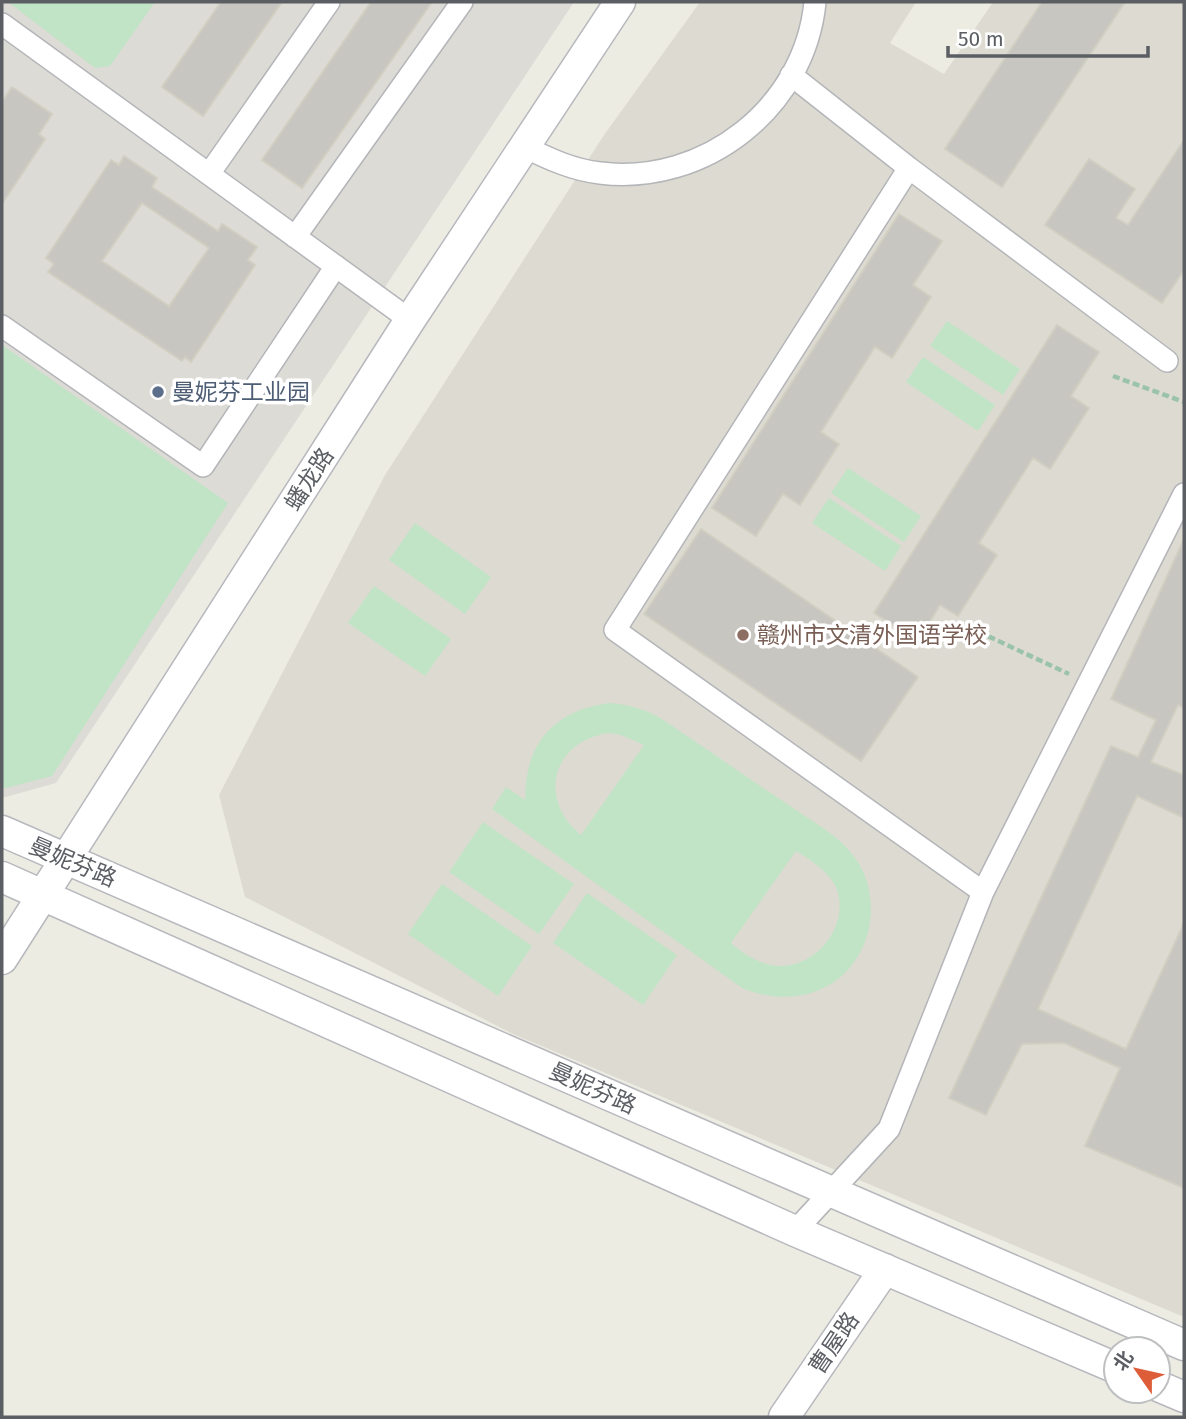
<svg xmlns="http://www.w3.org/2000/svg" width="1186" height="1419" font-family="'Fira Sans','Noto Sans SC',sans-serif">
<rect width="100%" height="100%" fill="#edece3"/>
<path fill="#dcdbd5" d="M 2,2 L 574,2 L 56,783 L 2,798 Z"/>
<path fill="#dddbd1" d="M 700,2 L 916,2 L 890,43 L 944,74 L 993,2 L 1184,2 L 1184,1317 L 513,1034 L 245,897 L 219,795 L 385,475 L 604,135 Z"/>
<path fill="#c1e3c6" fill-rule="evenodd" d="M 8,2 L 155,2 L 110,66 L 95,68 Z
M 947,321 L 1020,369 L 1003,395 L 930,346 Z
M 2,345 L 228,503 L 52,776 L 2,789 Z
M 923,357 L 995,405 L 978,431 L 906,382 Z
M 848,468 L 921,516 L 904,542 L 831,493 Z
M 829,498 L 901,546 L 885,571 L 812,523 Z
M 415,523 L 491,577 L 465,614 L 389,560 Z
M 374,586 L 451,639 L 425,676 L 348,623 Z
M 610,703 C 630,705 645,709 662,719 C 705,748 747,777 790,806 C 811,821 837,834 853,855 C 882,892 875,950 838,979 C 809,1001 774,1001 742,988 L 492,809 L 506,787 L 525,800 C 525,743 554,710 610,703 ZM 608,733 L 621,735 L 644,745 L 581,835 C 537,799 552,742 608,733 ZM 796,851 C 811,860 828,871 836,887 C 851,925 817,967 779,966 C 760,965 745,955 731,943 Z
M 483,822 L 574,884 L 539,934 L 449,872 Z
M 442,884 L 532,946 L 498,996 L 408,934 Z
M 587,893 L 677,955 L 643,1005 L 553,943 Z"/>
<path fill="#c8c6c0" stroke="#d1cfc2" stroke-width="2" fill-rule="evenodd" d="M 221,2 L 282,2 L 203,116 L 162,87 Z
M 371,2 L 432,2 L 302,188 L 262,160 Z
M 1042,2 L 1125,2 L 1002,187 L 945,149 Z
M 12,87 L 52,114 L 39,134 L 45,139 L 2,204 L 2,102 Z
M 1184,140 L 1184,270 L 1162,303 L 1045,225 L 1089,159 L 1135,189 L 1116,218 L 1128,225 Z
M 124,156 L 157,178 L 152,187 L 218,231 L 222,224 L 257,247 L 248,260 L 255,265 L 191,362 L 185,357 L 182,361 L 48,272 L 54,264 L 46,258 L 111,160 L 119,165 ZM 142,203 L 209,248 L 169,306 L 102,261 Z
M 899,214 L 942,241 L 913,285 L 931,297 L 892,358 L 875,347 L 821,432 L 839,444 L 800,505 L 783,494 L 756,536 L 712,508 Z
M 1057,325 L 1099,352 L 1071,396 L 1089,408 L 1050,469 L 1033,458 L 979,543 L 997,555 L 958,616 L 940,605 L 918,641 L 874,613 Z
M 701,529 L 918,677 L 861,761 L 644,614 Z
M 1184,539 L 1184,708 L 1178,705 L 1151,762 L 1184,775 L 1184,818 L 1137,796 L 1038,1009 L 1126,1049 L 1184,923 L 1184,1188 L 1085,1146 L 1120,1068 L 1064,1043 L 1022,1044 L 986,1115 L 949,1098 L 1111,746 L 1138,757 L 1156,720 L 1111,699 Z"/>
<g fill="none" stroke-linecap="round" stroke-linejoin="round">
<defs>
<path id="street" d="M 2,24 L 410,320
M 791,75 L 909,168 L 1167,361
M 525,147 C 549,159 573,170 600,173 C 705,186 805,107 815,2
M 209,174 L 329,2
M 295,237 L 462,2
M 2,326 L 203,466 L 336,266
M 983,892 L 1184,494
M 795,1231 L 889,1129 L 983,892 L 615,630 L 909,168"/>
<path id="secondary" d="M 2,831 L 1184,1345
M 2,877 L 795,1231 L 1116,1368
M 2,959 L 410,320 L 620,2
M 1158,1386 L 1184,1397
M 784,1417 L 885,1269"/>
</defs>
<use href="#street" stroke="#b4b5b9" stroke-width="24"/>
<use href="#secondary" stroke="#b7b8be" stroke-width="33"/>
<path stroke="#9bc3ac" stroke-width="4.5" stroke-dasharray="7 3.5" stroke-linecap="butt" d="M 1113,376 L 1184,402
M 960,623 L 1069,674"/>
<use href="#street" stroke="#fff" stroke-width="21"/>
<use href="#secondary" stroke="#fff" stroke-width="30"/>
</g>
<circle fill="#5c6f8a" stroke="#fff" stroke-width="2.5" cx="158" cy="392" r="7"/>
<circle fill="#8d6e63" stroke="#fff" stroke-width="2.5" cx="743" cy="635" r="7"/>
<g text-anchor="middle" stroke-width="7" stroke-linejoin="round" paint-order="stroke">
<g font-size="23" fill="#4e5e75" stroke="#fff" text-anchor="start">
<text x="172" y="400">曼妮芬工业园</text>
</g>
<g font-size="23" fill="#5b5e63" stroke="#fff">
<text transform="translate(309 479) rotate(-57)" y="8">蟠龙路</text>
<text transform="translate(73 862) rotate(23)" y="8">曼妮芬路</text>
<text transform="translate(593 1088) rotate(24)" y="8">曼妮芬路</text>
<text transform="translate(834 1343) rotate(-56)" y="8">曹屋路</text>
</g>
<g font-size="23" fill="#785e54" stroke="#fff" text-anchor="start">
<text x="757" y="643">赣州市文清外国语学校</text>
</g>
</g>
<rect width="1186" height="1419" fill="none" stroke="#5b5e63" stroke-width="7"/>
<g transform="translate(1137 1370) rotate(304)"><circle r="33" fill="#ffffff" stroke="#bdbfc1" stroke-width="2"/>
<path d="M0-5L12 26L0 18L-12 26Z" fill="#dd5d39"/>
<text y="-10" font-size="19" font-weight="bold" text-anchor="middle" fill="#5b5e63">北</text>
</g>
<path d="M948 46v10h200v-10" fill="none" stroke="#5b5e63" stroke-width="3.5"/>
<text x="958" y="46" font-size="21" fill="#5b5e63" stroke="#ffffff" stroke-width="5" paint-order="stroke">50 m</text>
</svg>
